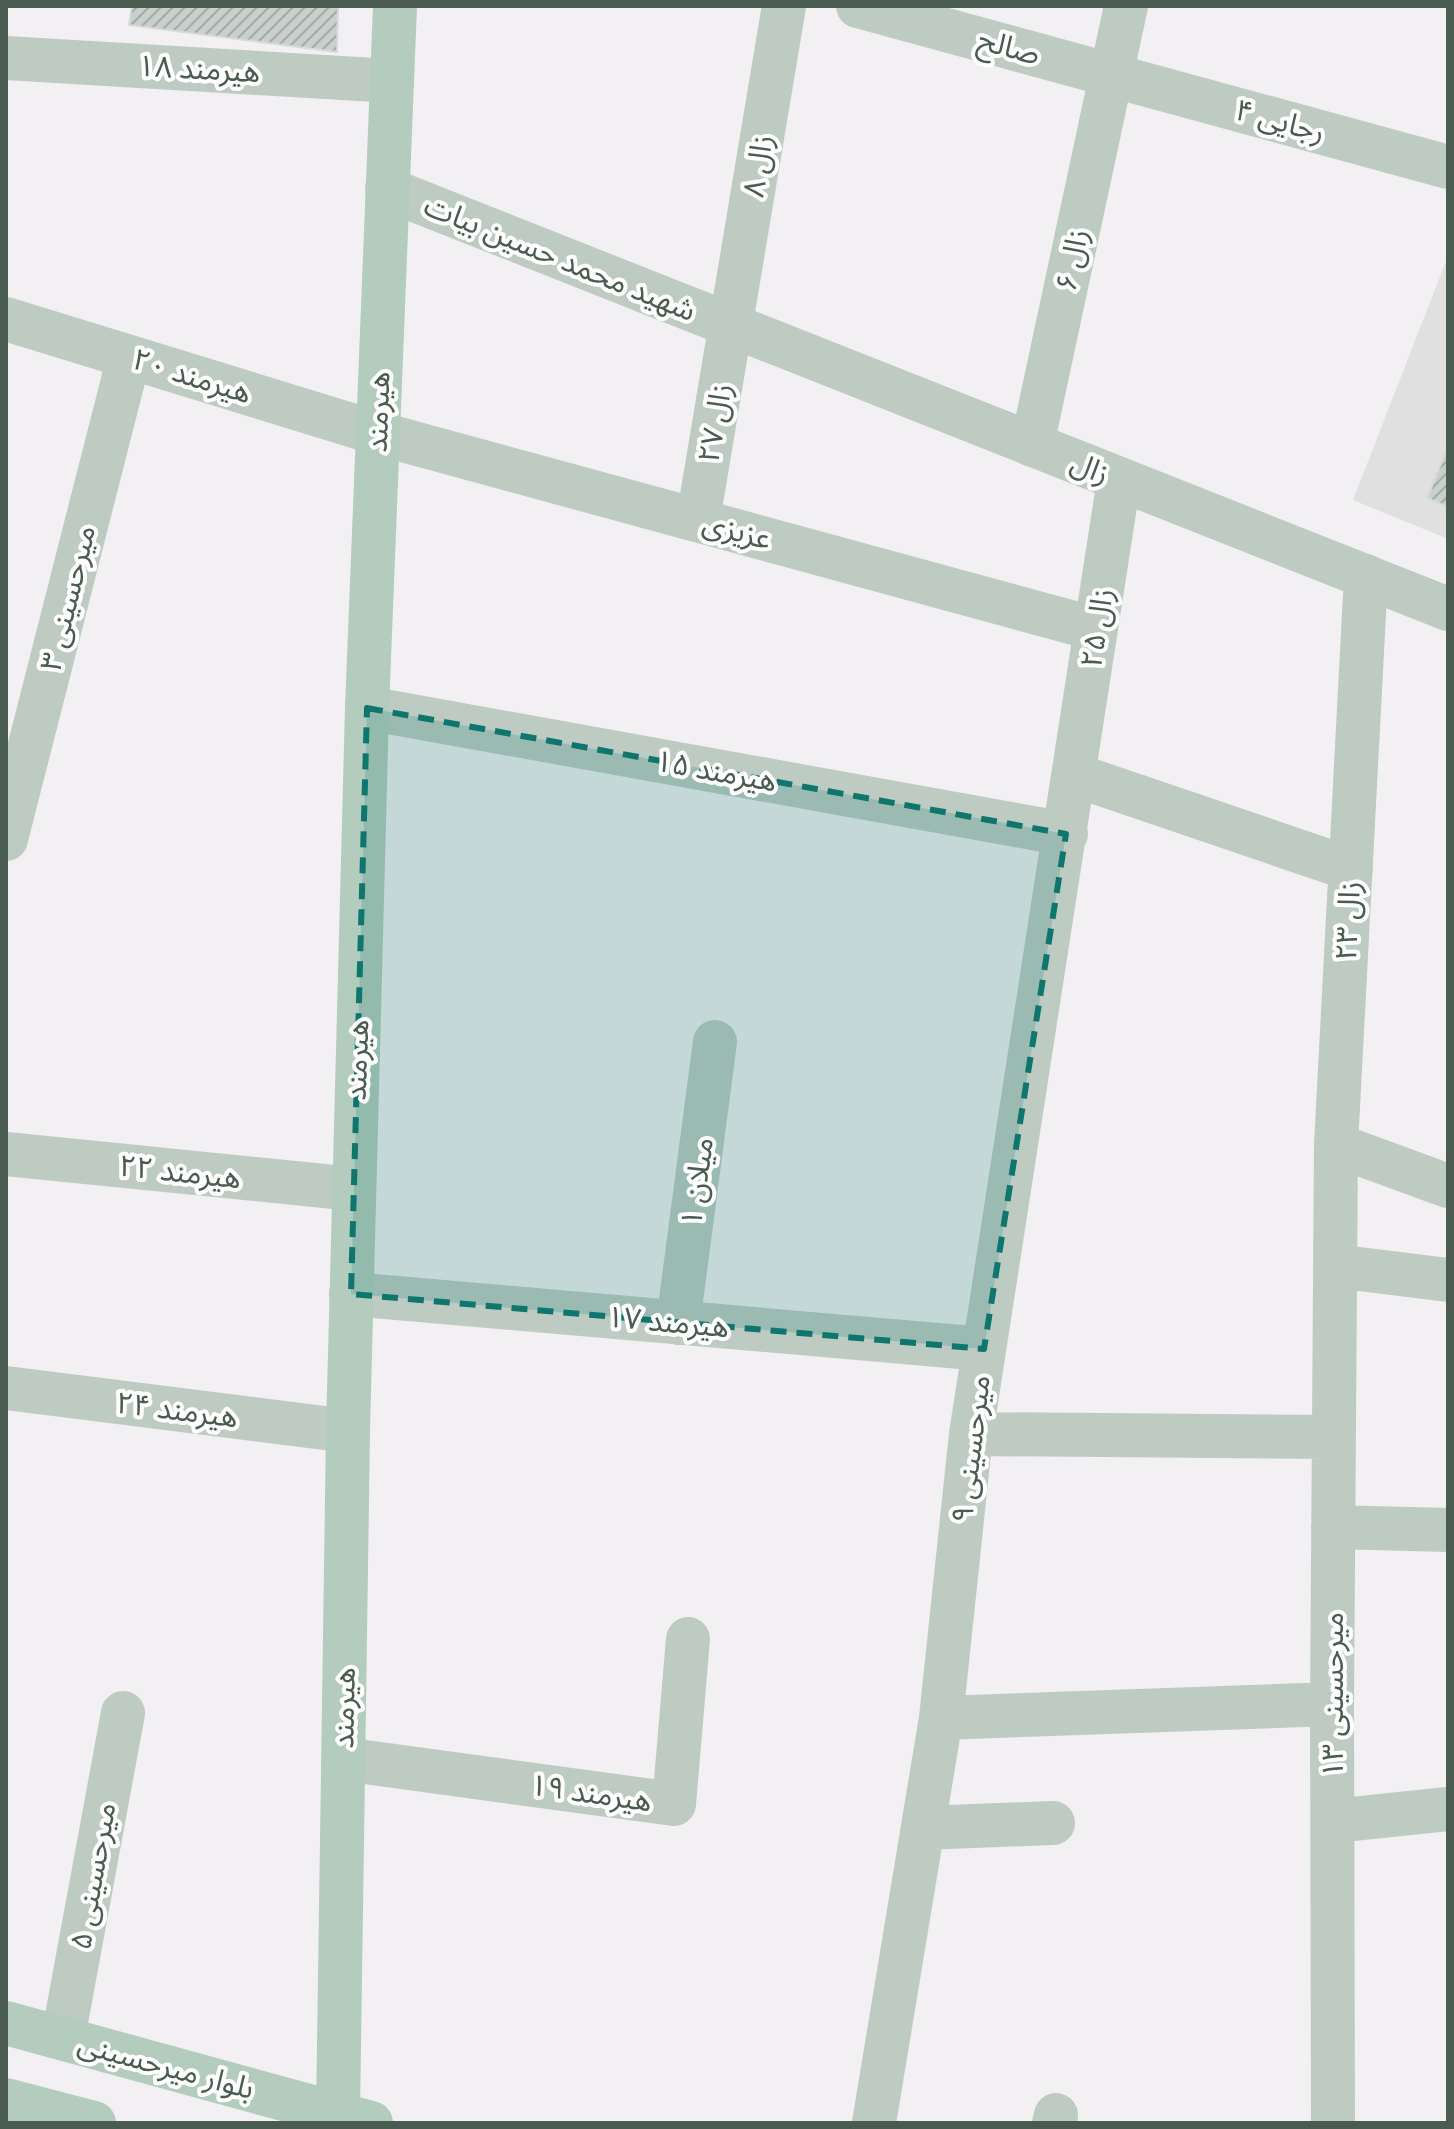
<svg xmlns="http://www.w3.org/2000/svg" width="1454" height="2129" font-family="Karla,'Noto Sans Arabic',sans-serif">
<defs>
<pattern id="building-hatch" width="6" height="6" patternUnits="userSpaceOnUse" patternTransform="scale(2)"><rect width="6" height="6" fill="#c8cfcc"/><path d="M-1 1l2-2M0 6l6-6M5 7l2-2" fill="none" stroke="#a4aba8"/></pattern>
</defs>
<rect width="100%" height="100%" fill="#f2f0f2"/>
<path fill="#e0e0e1" d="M 1448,256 L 1448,539 L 1353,500 Z"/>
<path fill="url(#building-hatch)" stroke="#d5dbd9" stroke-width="2" d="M 132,6 L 338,6 L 337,52 L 129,25 Z
M 1448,447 L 1448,507 L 1427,498 Z"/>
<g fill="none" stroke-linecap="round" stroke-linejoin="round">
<path stroke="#becbc3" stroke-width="44" d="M 858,6 L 1448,167
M 6,58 L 392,81
M 387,189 L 1448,609
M 6,319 L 377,433 L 1096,629
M 1032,445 L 1126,6
M 698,520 L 784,6
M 367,708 L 1066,834
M 1075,775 L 1351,869
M 6,839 L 129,357
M 1336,1145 L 1448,1186
M 6,1154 L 354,1189
M 1335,1266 L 1448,1280
M 351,1294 L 984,1349
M 678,1323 L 715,1042
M 6,1388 L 348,1431
M 971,1434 L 1334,1437
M 1333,1527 L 1448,1530
M 941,1718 L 1332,1704
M 343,1759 L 674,1804 L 688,1639
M 1333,1821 L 1448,1809
M 923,1828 L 1053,1823
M 63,2038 L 123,1713
M 874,2123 L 941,1718 L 971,1434 L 1119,480
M 1054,2123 L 1056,2115
M 1333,2123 L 1332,1704 L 1336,1145 L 1366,576"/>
<path stroke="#b3ccbe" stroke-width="44" d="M 6,2023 L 371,2123
M 6,2100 L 94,2123
M 338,2114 L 348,1431 L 367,708 L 395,6"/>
</g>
<path fill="#0f766e" fill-opacity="0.2" stroke="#0f766e" stroke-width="6" stroke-dasharray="16 10" stroke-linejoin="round" d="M 367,708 L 1066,834 L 984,1349 L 351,1294 Z"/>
<g text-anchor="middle" stroke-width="8" stroke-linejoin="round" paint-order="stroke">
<g font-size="30" fill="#4a5c52" stroke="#fff">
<text transform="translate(1009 47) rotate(15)" y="10">صالح</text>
<text transform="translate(199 69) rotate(3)" y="10">هیرمند ۱۸</text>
<text transform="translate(1280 121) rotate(15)" y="10">رجایی ۴</text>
<text transform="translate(758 166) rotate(-81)" y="10">زال ۸</text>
<text transform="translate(560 258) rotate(22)" y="10">شهید محمد حسین بیات</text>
<text transform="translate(1072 260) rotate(-78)" y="10">زال ۶</text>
<text transform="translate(192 376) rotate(17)" y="10">هیرمند ۲۰</text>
<text transform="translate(378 412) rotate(-88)" y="10">هیرمند</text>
<text transform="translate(715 423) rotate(-80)" y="10">زال ۲۷</text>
<text transform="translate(1090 468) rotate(22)" y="10">زال</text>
<text transform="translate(737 531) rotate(15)" y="10">عزیزی</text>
<text transform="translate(68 598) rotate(-76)" y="10">میرحسینی ۳</text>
<text transform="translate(1097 628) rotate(-81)" y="10">زال ۲۵</text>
<text transform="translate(716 771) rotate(10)" y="10">هیرمند ۱۵</text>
<text transform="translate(1348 921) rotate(-87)" y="10">زال ۲۳</text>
<text transform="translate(357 1060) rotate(-88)" y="10">هیرمند</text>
<text transform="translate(180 1172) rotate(6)" y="10">هیرمند ۲۲</text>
<text transform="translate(697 1182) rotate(-82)" y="10">میلان ۱</text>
<text transform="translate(668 1322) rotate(5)" y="10">هیرمند ۱۷</text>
<text transform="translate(177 1410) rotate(7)" y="10">هیرمند ۲۴</text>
<text transform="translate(971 1449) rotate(-83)" y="10">میرحسینی ۹</text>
<text transform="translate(1333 1695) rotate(-90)" y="10">میرحسینی ۱۳</text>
<text transform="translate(344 1708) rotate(-89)" y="10">هیرمند</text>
<text transform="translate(591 1793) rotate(8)" y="10">هیرمند ۱۹</text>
<text transform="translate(93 1876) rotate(-80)" y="10">میرحسینی ۵</text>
<text transform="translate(166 2066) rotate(15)" y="10">بلوار میرحسینی</text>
</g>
</g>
<rect width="1454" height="2129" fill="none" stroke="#4a5c52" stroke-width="16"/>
</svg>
